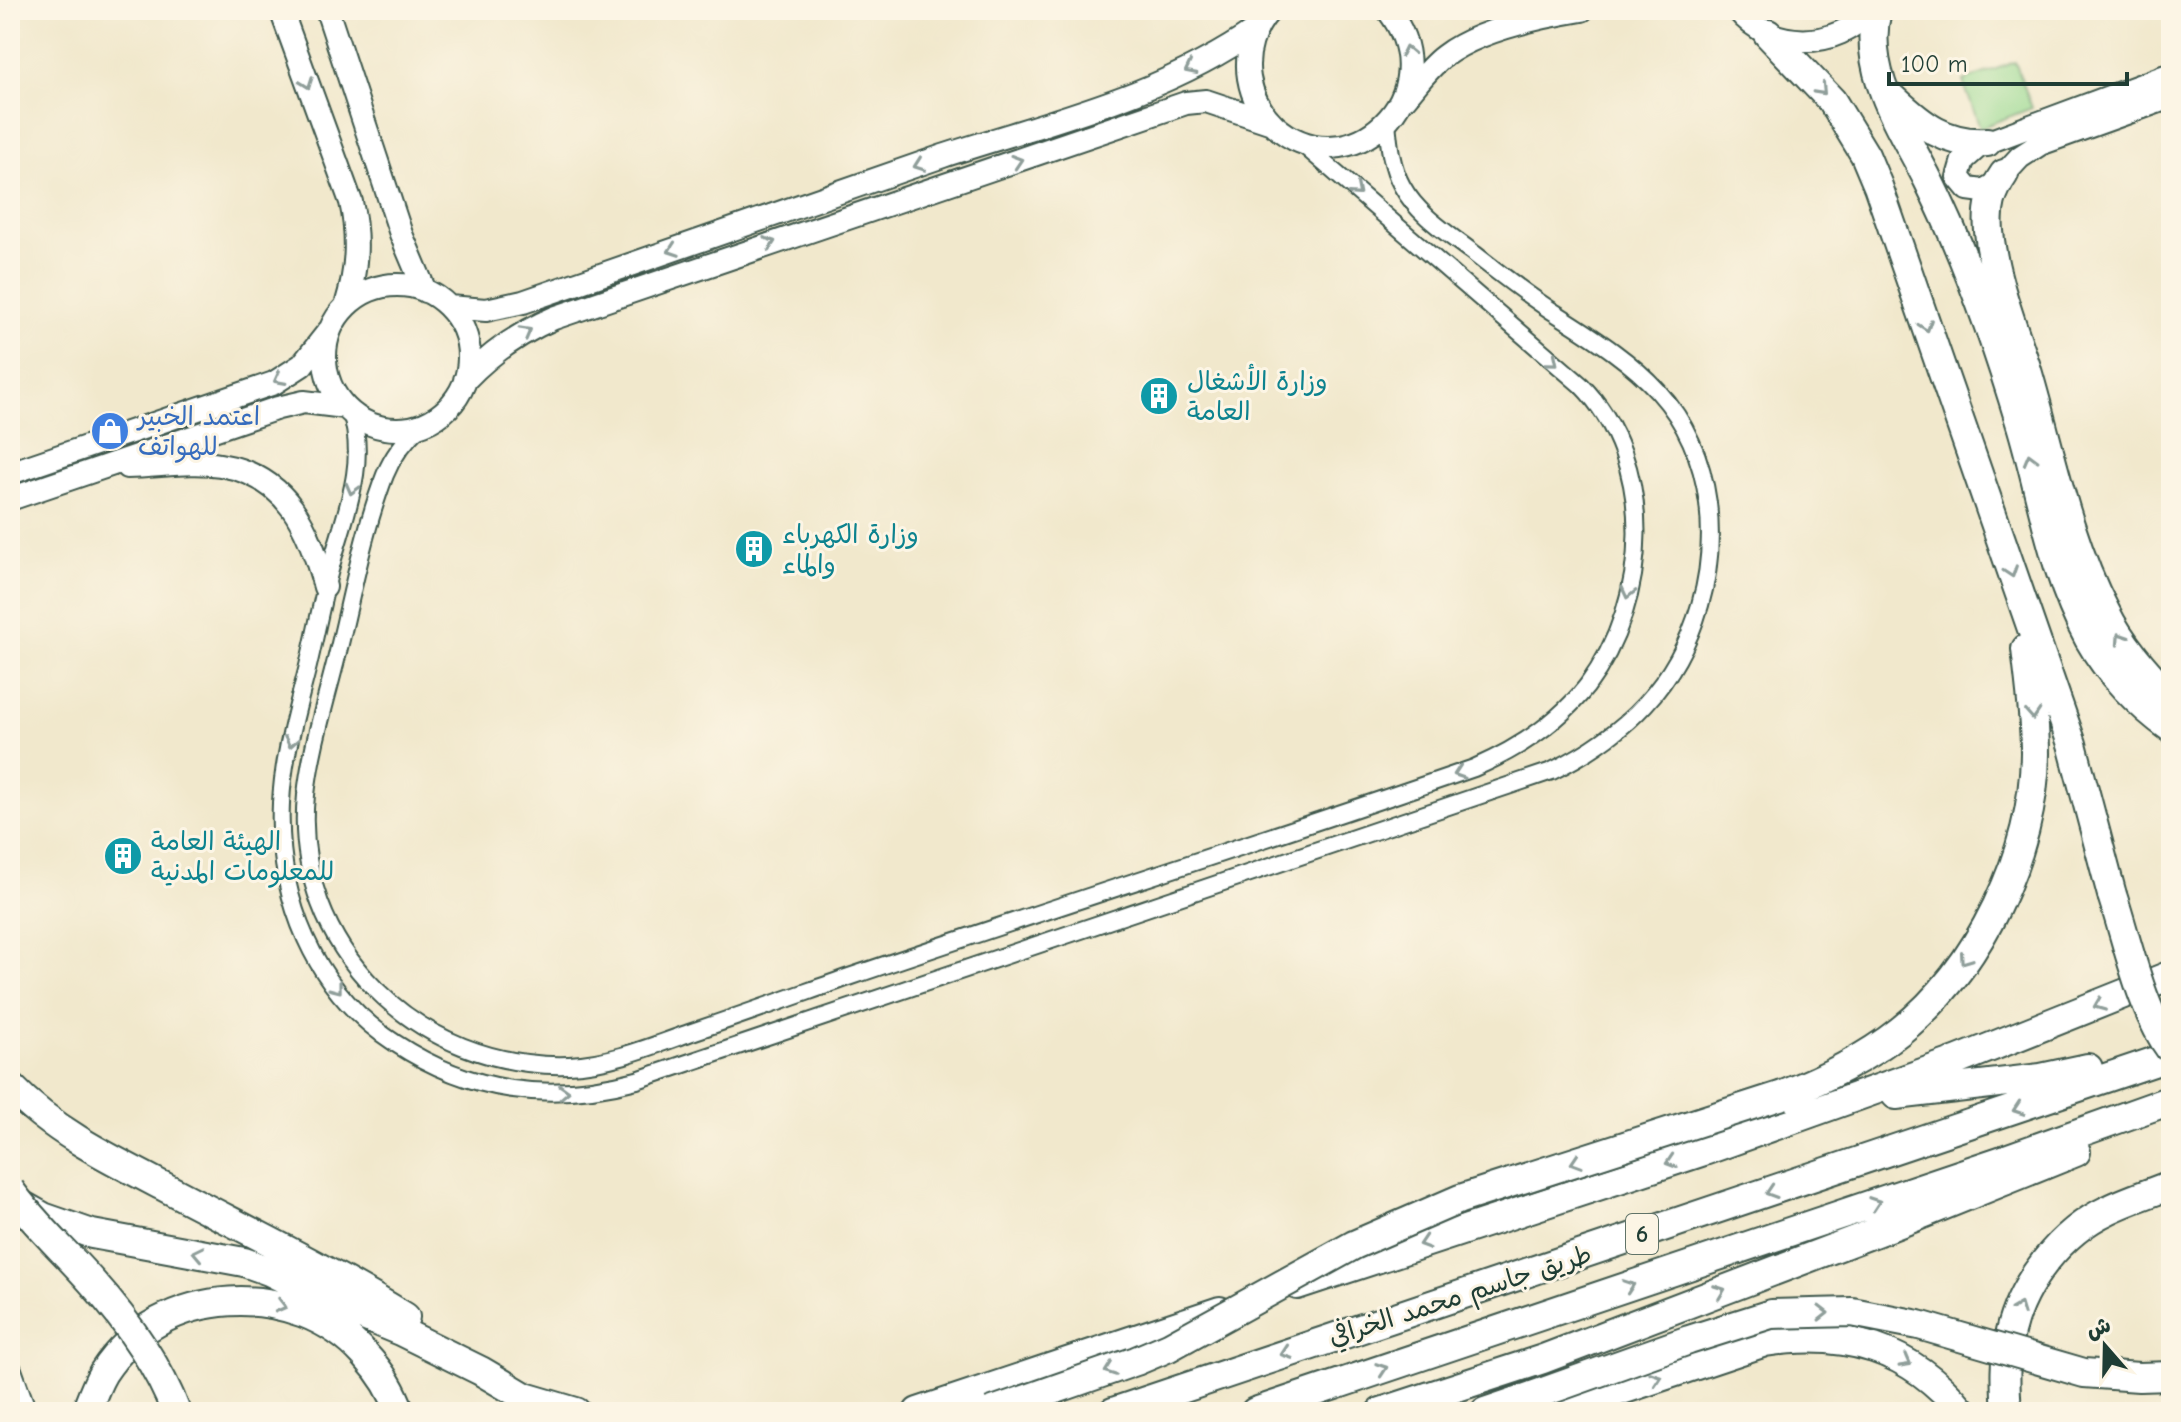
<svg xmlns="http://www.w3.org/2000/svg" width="2181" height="1422" font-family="'Comic Neue','Playpen Sans Arabic',sans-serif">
<rect width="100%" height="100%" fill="#fcf5e5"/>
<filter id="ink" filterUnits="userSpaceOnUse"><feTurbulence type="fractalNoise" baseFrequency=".0125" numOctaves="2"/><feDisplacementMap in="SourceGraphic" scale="16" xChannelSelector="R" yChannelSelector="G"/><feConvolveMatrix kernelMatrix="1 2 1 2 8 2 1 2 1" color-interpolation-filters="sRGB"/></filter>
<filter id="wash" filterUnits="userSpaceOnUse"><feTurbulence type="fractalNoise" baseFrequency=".006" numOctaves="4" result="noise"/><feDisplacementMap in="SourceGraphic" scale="32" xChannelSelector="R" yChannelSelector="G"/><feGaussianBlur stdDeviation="1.8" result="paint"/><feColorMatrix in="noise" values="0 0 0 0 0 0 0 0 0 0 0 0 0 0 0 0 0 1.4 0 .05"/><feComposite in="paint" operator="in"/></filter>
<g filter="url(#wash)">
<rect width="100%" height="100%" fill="#f1e8cc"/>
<path fill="#99d990" stroke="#5c8b62" stroke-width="2" d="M 2015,62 L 2032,108 L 1980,128 L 1963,81 Z"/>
</g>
<g filter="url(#ink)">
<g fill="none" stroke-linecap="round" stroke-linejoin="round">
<defs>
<path id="street" d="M 351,413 C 368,464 344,516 331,566 C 322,599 316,633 308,666 C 297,710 283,757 281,803 C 277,897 313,990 395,1043 C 471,1093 549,1103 637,1080 L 1552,771 C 1625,735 1677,685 1700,605 C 1710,571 1712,537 1708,503 C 1695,405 1637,365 1560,316 C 1529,297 1500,274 1472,252 C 1447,233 1417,214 1402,186 C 1391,166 1389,144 1387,122
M 421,425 C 406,439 393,455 385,475 C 363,532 352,596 337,656 C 326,701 311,748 306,795 C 291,948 419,1070 569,1065 C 611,1063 650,1047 689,1033 C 742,1015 795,996 849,977 C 1057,906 1266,840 1474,768 C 1518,749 1557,724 1587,686 C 1650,602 1658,463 1581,385 L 1301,143"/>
<path id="secondary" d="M 281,10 L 351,202 C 359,238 357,270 346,306
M 327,10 L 401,234 L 425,291
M 1270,10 C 1253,28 1245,54 1249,78 C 1252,96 1261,113 1275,126 C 1348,190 1454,95 1388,10
M 1738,10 C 1770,51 1838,50 1870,10
M 2171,74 L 1980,145 L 1963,160 L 1958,177 L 1968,189 L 1983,191 L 1995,184 L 2020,157 L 2040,144 L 2171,97
M 1405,98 C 1418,83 1429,67 1444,56 C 1478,30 1540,17 1582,10
M325 357a72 72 0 1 1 144 0a72 72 0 1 1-144 0Z
M 449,307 L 486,310 L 523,302 C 663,253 803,204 943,156 C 1050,121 1164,95 1257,29
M 465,380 C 491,353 519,333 554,318 L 1186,103 L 1206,101 L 1272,123
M 127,467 C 157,467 190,460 220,465 C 288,476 309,528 325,587
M 10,473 L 274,383 L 302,365 L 328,332
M 10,499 L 278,408 L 304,402 L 345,407
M 10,1370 L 25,1412"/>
<path id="highway" d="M 1877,10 C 1861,71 1902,128 1928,180 C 1967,258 1996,342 2021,425 C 2042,495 2053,574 2089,639 C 2108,673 2139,705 2171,728
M 1768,34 L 1832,101 L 1865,155 L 1878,186 L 2072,744 L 2112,895
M 1894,99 C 1922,125 1946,145 1987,142
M 2004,174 C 1991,193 1987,208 1989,231 C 1993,277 2012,324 2026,367 C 2050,447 2066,537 2105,611 C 2121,644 2146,672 2171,698
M 10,1086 C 53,1131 108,1158 163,1186 C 244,1229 328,1269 405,1317
M 1783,1095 C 1825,1078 1865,1059 1900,1031 C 1979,969 2034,853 2035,753 C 2035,718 2030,684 2026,649
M 1896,1095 L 2041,1078 L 2088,1068
M 20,1204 L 43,1217 L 92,1234 L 244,1262 L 269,1271 L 337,1305 L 400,1331 L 481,1371 L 525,1397 L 576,1412
M 1297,1285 L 1704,1151 L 1956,1061 L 2171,975
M 86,1412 C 91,1399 96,1385 103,1373 C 161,1283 296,1278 365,1355 C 380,1371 393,1391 400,1412
M 918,1412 L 1220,1311
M 1113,1412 L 2171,1056
M 1255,1412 L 2003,1160 L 2171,1100
M 1381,1412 L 1543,1359 L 1905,1221 L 2076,1152
M 1485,1412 L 1535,1395
M 1556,1412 L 1765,1342 C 1845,1330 1910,1347 1963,1412
M 2007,1412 C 2005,1385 2004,1359 2010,1332 C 2022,1282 2061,1232 2108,1210 C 2128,1200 2150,1193 2171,1185"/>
</defs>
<use href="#street" stroke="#3e574b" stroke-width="20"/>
<use href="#secondary" stroke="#3e574b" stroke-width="26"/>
<use href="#highway" stroke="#3e574b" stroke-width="32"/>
<use href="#street" stroke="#fff" stroke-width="16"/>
<use href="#secondary" stroke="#fff" stroke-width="22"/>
<use href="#highway" stroke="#fff" stroke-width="28"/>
<defs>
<path id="highway-bridge" d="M 2112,895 C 2128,943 2141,1010 2171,1050
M 10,1190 C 34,1224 65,1251 92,1282 C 126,1320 158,1364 176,1412
M 1535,1395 L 1689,1340 L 1771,1314 L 1852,1312 L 1919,1325 L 2084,1373 L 2139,1377 L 2171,1376
M 990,1412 L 1136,1361 L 1169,1347 L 1354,1245 L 1460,1199 L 1783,1095"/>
</defs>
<use href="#highway-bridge" stroke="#3e574b" stroke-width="32" stroke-linecap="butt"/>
<use href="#highway-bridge" stroke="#fff" stroke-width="28"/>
</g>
<defs><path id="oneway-chevron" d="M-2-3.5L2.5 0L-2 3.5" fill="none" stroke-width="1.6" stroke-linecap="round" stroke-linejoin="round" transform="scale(2)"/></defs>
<g stroke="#8f9e9a">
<use href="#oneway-chevron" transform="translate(1407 51) rotate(-102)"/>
<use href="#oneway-chevron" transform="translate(1190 69) rotate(153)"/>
<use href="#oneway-chevron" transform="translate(307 83) rotate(70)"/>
<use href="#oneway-chevron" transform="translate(1821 90) rotate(47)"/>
<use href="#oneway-chevron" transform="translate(1017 161) rotate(-18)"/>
<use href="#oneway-chevron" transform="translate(919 165) rotate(160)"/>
<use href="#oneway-chevron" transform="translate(1356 191) rotate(41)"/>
<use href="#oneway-chevron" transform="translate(770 243) rotate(-19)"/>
<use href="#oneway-chevron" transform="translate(673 250) rotate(161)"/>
<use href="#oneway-chevron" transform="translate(1926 326) rotate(71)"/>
<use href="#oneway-chevron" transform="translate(526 332) rotate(-29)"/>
<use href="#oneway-chevron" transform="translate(1553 361) rotate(40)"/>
<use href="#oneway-chevron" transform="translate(279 379) rotate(152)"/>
<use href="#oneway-chevron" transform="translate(2030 459) rotate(-105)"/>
<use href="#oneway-chevron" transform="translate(352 489) rotate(105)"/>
<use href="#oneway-chevron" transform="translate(2011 572) rotate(71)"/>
<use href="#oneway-chevron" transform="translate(1628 593) rotate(103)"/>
<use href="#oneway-chevron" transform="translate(2121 638) rotate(-124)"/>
<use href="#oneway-chevron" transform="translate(2033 714) rotate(86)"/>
<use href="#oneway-chevron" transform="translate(291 742) rotate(101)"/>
<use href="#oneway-chevron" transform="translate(1459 773) rotate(161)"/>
<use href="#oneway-chevron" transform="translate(1965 959) rotate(125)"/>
<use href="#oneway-chevron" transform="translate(337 988) rotate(52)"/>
<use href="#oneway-chevron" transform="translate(2099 1005) rotate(158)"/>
<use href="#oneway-chevron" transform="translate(564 1092) rotate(-2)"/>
<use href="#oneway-chevron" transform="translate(2018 1109) rotate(161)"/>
<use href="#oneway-chevron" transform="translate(1576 1162) rotate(162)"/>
<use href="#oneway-chevron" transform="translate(1671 1162) rotate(162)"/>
<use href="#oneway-chevron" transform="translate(1771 1192) rotate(162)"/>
<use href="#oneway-chevron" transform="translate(1875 1203) rotate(-19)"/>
<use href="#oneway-chevron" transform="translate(1424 1243) rotate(162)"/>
<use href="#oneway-chevron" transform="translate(198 1253) rotate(-168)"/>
<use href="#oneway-chevron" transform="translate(1629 1286) rotate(-19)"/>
<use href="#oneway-chevron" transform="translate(1720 1291) rotate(-21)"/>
<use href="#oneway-chevron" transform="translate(281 1306) rotate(14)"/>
<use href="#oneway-chevron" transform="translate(2019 1308) rotate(-69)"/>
<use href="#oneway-chevron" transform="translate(1823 1313) rotate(-1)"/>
<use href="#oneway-chevron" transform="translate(1286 1353) rotate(161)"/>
<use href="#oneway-chevron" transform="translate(1906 1362) rotate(29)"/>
<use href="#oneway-chevron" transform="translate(1382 1369) rotate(-19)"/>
<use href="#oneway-chevron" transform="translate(1110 1370) rotate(160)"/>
<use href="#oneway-chevron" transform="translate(1656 1378) rotate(-19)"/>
</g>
</g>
<defs>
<symbol id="building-disc" viewBox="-11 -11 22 22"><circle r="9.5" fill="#0f9aa8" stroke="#fcf5e5"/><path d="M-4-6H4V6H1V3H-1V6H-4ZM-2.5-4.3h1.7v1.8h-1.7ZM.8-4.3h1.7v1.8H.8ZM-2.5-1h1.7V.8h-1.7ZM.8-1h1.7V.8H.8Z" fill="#fff"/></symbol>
<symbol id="shop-disc" viewBox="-11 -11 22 22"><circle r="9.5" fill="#3f7fe0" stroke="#fcf5e5"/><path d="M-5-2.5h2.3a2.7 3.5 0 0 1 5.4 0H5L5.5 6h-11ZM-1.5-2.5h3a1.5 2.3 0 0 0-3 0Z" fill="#fff"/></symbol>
</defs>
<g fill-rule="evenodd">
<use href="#building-disc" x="1137" y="374" width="44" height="44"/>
<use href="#shop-disc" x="88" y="409" width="44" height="44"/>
<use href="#building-disc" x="732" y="527" width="44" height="44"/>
<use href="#building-disc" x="101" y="834" width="44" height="44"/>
</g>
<g text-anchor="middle" stroke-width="6" stroke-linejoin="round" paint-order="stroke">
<rect fill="#fcf5e5" stroke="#617469" stroke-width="2" x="1626" y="1214" width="32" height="40" rx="6"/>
<g font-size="24" font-weight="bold" fill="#1f3d34">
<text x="1642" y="1242">6</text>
</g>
<g font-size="26" fill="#0d838f" stroke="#fcf5e5" text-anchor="start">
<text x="1187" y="390">وزارة الأشغال<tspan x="1187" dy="30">العامة</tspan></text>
<text x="782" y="543">وزارة الكهرباء<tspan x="782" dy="30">والماء</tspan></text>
<text x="151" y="850">الهيئة العامة<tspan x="151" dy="30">للمعلومات المدنية</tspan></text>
</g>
<g font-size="26" fill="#366cbe" stroke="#fcf5e5" text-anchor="start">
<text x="138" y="425">اعتمد الخبير<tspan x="138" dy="30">للهواتف</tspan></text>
</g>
<g font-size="26" fill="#1f3d34" stroke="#fcf5e5">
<text transform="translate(1460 1295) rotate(-18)" y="9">طريق جاسم محمد الخرافي</text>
</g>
</g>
<rect width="2181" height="1422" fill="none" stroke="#fcf5e5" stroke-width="40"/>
<g transform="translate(2105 1346) rotate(340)" stroke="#fcf5e5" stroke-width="6" paint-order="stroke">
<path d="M0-6L14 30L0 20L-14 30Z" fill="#1f3d34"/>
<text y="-12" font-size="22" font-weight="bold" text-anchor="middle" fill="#1f3d34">ش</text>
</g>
<path d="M1889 72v12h238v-12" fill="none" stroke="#1f3d34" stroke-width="4"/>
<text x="1901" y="72" font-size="24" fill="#1f3d34" stroke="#fcf5e5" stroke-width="6" paint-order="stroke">100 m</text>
</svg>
